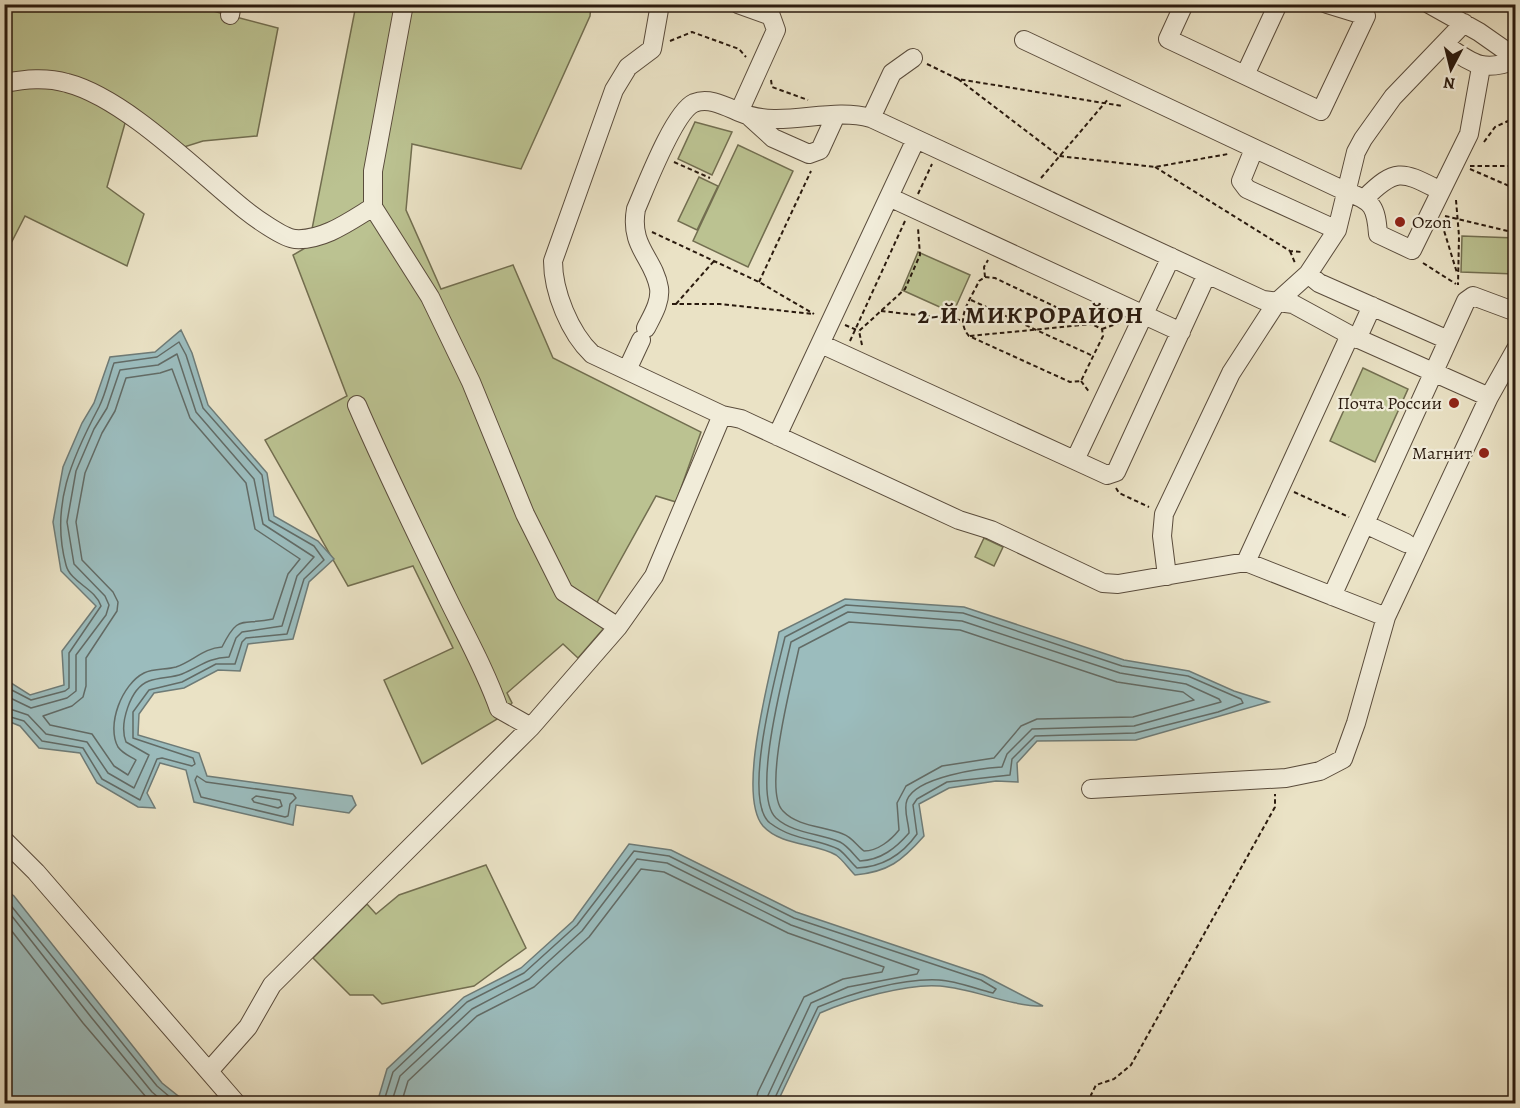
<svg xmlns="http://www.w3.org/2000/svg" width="1520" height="1108" font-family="Alegreya,serif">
<rect width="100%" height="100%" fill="#eae2c5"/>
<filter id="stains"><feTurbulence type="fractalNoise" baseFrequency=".00333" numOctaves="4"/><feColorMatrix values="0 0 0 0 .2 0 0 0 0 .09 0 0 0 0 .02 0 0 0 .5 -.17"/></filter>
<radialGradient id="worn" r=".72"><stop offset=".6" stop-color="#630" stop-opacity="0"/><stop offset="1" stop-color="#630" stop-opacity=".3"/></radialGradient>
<path fill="#bbc291" stroke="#726e50" stroke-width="1.5" d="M 5,5 L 190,5 L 278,28 L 257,136 L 203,141 L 181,148 L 129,109 L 107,187 L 144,214 L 127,266 L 25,216 L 5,255 Z
M 356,5 L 591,5 L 590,16 L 521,169 L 412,144 L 406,210 L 441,289 L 513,265 L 553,358 L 701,432 L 676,502 L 656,496 L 590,615 L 604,628 L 578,658 L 563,644 L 507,693 L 512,703 L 499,718 L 422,764 L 384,680 L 453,648 L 413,566 L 348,586 L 265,440 L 347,396 L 293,255 L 312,244 L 312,229 Z
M 695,122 L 732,132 L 712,175 L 678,159 Z
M 738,145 L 793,171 L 748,267 L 693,241 Z
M 699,177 L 718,186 L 697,230 L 678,221 Z
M 1462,236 L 1515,238 L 1515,274 L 1461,272 Z
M 918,252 L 970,275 L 953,313 L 902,290 Z
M 1363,368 L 1408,389 L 1375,462 L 1330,441 Z
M 984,538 L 1003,547 L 994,566 L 975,557 Z
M 486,865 L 526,948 L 474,986 L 382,1004 L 373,995 L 350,995 L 313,958 L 367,904 L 376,914 L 399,895 Z"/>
<path fill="#9bbcbd" stroke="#6e7b77" stroke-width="1.5" d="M 181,330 L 192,353 L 208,405 L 267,473 L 274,516 L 318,541 L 334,559 L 309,582 L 293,639 L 248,644 L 240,671 L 218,670 L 184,688 L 154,693 L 139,714 L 138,735 L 199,753 L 207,776 L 352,796 L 356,805 L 349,813 L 296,805 L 293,825 L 194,802 L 186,770 L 160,763 L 147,793 L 155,808 L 138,807 L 97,783 L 80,753 L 39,748 L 20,726 L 5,720 L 5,679 L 30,695 L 64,685 L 62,651 L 96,606 L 61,571 L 53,522 L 63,467 L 82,423 L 94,403 L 110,357 L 155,352 Z
M 845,599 L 964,607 L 1124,660 L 1189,671 L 1234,691 L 1269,702 L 1136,740 L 1037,741 L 1017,763 L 1018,782 L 996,781 L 949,788 L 919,804 L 924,836 C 902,861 888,872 855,875 C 849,869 842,859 836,855 C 816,843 781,846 763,826 C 736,794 771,673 779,632 Z
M 629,844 L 671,850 L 796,912 L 983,975 L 1043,1006 C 1007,1006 976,989 940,986 C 908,983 849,1000 820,1013 L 777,1103 L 377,1103 L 387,1069 L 464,997 L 521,968 L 573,921 Z
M 5,889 L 14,896 L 162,1083 L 187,1103 L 5,1103 Z"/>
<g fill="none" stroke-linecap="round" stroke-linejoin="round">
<path stroke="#626b66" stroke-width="1.5" d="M 172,369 L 190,418 L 246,483 L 255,529 L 300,559 L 288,574 L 273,619 C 241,626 239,613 222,647 C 204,648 193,661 176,667 C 166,670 154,668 144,673 C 122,684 106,725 118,747 C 123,754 130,756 136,760 L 128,775 L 114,766 L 92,734 L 50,725 L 43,716 L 72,706 L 83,697 L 86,686 L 86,658 L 117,611 L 118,602 L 113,592 L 82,560 L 76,522 L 85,473 L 102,433 L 115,411 L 126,378 L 160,373 Z
M 846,605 L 963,613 L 1122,666 L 1188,676 L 1241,699 L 1243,703 L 1218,712 L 1135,733 L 1035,736 L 1012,759 L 1010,775 L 947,782 L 917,799 L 913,805 L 917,834 C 902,855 883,867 857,868 C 851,863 845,853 838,849 C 816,838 794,841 770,823 C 741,800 777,671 785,637 Z
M 848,612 L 962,621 L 1120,673 L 1186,684 L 1219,699 L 1221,702 L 1134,726 L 1032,729 L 1007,754 L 1002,767 C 981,768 916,777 907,800 C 903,810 909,823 909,833 C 896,848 881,860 860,861 C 854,855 848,846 840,842 C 819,833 794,834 776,818 C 751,795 784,674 791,642 Z
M 849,622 L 960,630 L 1117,682 L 1183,692 L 1194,700 L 1133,717 L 1037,719 L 1021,726 L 994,758 L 942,766 L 906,786 L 897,803 L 899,830 C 891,840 878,851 864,851 C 857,846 852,837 843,834 C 824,826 798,827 783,811 C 762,791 793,677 799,648 Z
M 4,686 L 31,700 L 65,691 L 69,688 L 69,653 L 101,606 C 96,589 70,582 66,565 C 50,506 72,458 99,407 C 106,393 109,377 114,363 L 157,357 L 179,342 L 186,355 L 203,408 L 262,475 L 269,520 L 314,546 L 324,560 L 304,579 L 287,634 L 246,638 L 242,642 L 235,664 L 216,664 L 182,682 L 149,690 L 133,712 L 133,738 L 193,758 L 195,764 L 192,766 L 162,758 L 157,759 L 140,800 L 102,779 L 83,748 L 42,741 L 24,721 L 4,715
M 4,695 L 31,708 L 67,698 L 76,691 L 76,655 L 106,615 L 109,605 L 105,596 L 74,564 L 67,522 L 76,471 L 94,429 L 107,408 L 120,370 L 158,365 L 177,354 L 196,412 L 254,479 L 263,524 L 314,557 L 297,576 L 282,626 L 242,632 L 236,638 L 229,657 C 208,658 201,666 182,674 C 172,678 160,677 149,681 C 130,688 119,724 126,742 L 149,755 L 134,788 L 108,773 L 87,742 L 46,734 L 28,715 L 4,707
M 197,776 L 206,782 L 293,794 L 296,798 L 290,804 L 288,816 L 285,817 L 201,797 L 195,780 Z
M 256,796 L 280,800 L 282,806 L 278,808 L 254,802 L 252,799 Z
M 4,897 L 157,1086 L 178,1104
M 4,906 L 91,1017 L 152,1092 L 166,1104
M 4,921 L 83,1023 L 152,1104
M 383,1104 L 393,1072 L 467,1002 L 524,973 L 577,925 L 634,851 L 669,856 L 794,918 L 981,980 L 996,989 L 993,993 C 976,989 957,981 939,980 C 902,978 852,993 818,1007 L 772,1104
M 391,1104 L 400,1076 L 472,1009 L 529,979 L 582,931 L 637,859 L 667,863 L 791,925 L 919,970 L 917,974 L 848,987 L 811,1003 L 764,1104
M 401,1104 L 408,1081 L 477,1016 L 534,987 L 589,937 L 641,869 L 664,872 L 788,933 L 884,967 L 882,972 L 843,979 L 804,997 L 758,1092 L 755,1104"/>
<defs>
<path id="minor" d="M 404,4 L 373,171 L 373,207 L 430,297 L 471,382 L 525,514 L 564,592 L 618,627
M 660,4 L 652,49 L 628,67 L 614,90 L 553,261 C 553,292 570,333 592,354 L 722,415 L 741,419 L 959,520 L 991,530 L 1103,583 L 1118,584 L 1246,562 L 1386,617
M 738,4 L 771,16 L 776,30 L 739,112 C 781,130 828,106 871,118 L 1263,300 L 1293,304 L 1350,335 L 1489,397
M 1184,4 L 1168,39 L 1321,111 L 1366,16 L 1327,4
M 1429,4 L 1479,32 L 1516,58
M 230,15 L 232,4
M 1024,40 L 1347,192 C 1373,201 1376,207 1378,234 L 1412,250 L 1469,134 L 1481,67
M 1444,44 C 1472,63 1482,73 1516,60
M 1245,75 L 1278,4
M 4,83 C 26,79 46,77 67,83 C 125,98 197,171 244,209 C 254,217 283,238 295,239 C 323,241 350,221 373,207
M 750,117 L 773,138 L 809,154 L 820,150 L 836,115
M 871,118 L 892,73 L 913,58
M 1254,149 L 1241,181 L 1247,189 L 1337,230
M 889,197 L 1181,332
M 1365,198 C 1397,166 1403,172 1441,191
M 1308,274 L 1319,283 L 1448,340
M 646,328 C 652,316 661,302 659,288 C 654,258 629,247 636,209 C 646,186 674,112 694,103 C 709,97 725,106 739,112
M 1357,339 L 1372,306
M 821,344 L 1107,475 L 1116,472 L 1207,274
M 627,370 L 641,340
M 357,405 C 385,470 416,533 447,597 C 465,634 485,669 499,709 L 531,727
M 777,436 L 916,139
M 1075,460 L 1171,257
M 1365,524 L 1406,543
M 1246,562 L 1350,335
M 1167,576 L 1162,536 L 1164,514 L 1231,373 L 1277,302 L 1308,274 L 1337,230 L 1356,152 L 1363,139 L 1393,97 L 1464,23
M 1332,596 L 1466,301 L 1473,296 L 1516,312
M 1091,789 L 1286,778 L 1320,771 L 1343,759 L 1356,723 L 1386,617 L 1489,397 L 1516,349
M 4,840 L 36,872 L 237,1104
M 209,1071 L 248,1027 L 272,985 L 531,727 L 618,627 L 654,576 L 722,415"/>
</defs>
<use href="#minor" stroke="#5a4c3c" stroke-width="20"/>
<path stroke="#2a1a0e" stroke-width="2" stroke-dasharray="4.5 3" stroke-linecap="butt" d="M 670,41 L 692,32 L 739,49 L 746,57
M 927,64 L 958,79 L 1122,106
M 958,79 L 1059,156 L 1155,167 L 1228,154
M 771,80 L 772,87 L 808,100
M 1508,121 L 1516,118
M 1484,142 L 1495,127 L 1508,121 L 1516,171
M 674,162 L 710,178
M 1470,166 L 1516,166
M 1155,167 L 1290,251 L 1302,252
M 1470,169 L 1516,189
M 1041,178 L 1109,98
M 918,194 L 932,164
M 1456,200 L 1459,236 L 1458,285
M 1445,216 L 1516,233
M 1442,224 L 1457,273
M 652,232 L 759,282 L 814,314
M 1290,251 L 1295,263
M 1423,263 L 1456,284
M 985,277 L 995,278 L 1102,329 L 1103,336 L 1081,381 L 1070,382 L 969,336 C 954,319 971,299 979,281 Z
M 985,277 L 984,267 L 988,260
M 759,282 L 811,171
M 971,300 L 1093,356
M 672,304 L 720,304 L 813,314
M 676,304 L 714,261
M 881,311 L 961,320
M 845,325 L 859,331
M 1102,329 L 1122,322
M 970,336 L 1093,324
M 850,341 L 905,221
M 862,345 L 859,331 L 905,289 L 920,255 L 918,228
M 1081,381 L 1090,393
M 1116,488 L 1119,493 L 1149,507
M 1294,492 L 1349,517
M 1093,1104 L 1091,1095 L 1096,1085 L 1114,1079 L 1131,1065 L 1275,807 L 1275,794"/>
<use href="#minor" stroke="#f1ecd9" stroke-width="18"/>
</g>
<g fill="#8f2418" stroke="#f1ecd9" stroke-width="2">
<circle cx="1400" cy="222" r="6"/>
<circle cx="1454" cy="403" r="6"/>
<circle cx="1484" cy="453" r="6"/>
</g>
<g text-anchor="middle" stroke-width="4.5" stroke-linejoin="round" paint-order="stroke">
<g font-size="18" fill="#2a1a0e" stroke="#f1ecd9" text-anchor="end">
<text x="1412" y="228" text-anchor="start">Ozon</text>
<text x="1442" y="409">Почта России</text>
<text x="1472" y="459">Магнит</text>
</g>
<g font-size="24" font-weight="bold" letter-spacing="1.5" fill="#2a1a0e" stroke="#f1ecd9">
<text x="1031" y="323">2-Й МИКРОРАЙОН</text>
</g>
</g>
<rect width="1520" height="1108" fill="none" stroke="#eae2c5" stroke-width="24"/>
<rect x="6" y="6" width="1508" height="1096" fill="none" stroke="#2a1a0e" stroke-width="3"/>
<rect x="12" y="12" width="1496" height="1084" fill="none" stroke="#2a1a0e" stroke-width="1.5"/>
<g transform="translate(1451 69) rotate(187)" stroke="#f1ecd9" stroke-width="4.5" paint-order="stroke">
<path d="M0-4.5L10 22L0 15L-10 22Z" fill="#2a1a0e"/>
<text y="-9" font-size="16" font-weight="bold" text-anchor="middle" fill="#2a1a0e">N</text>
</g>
<rect width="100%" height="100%" filter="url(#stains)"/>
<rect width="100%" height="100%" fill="url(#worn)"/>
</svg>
